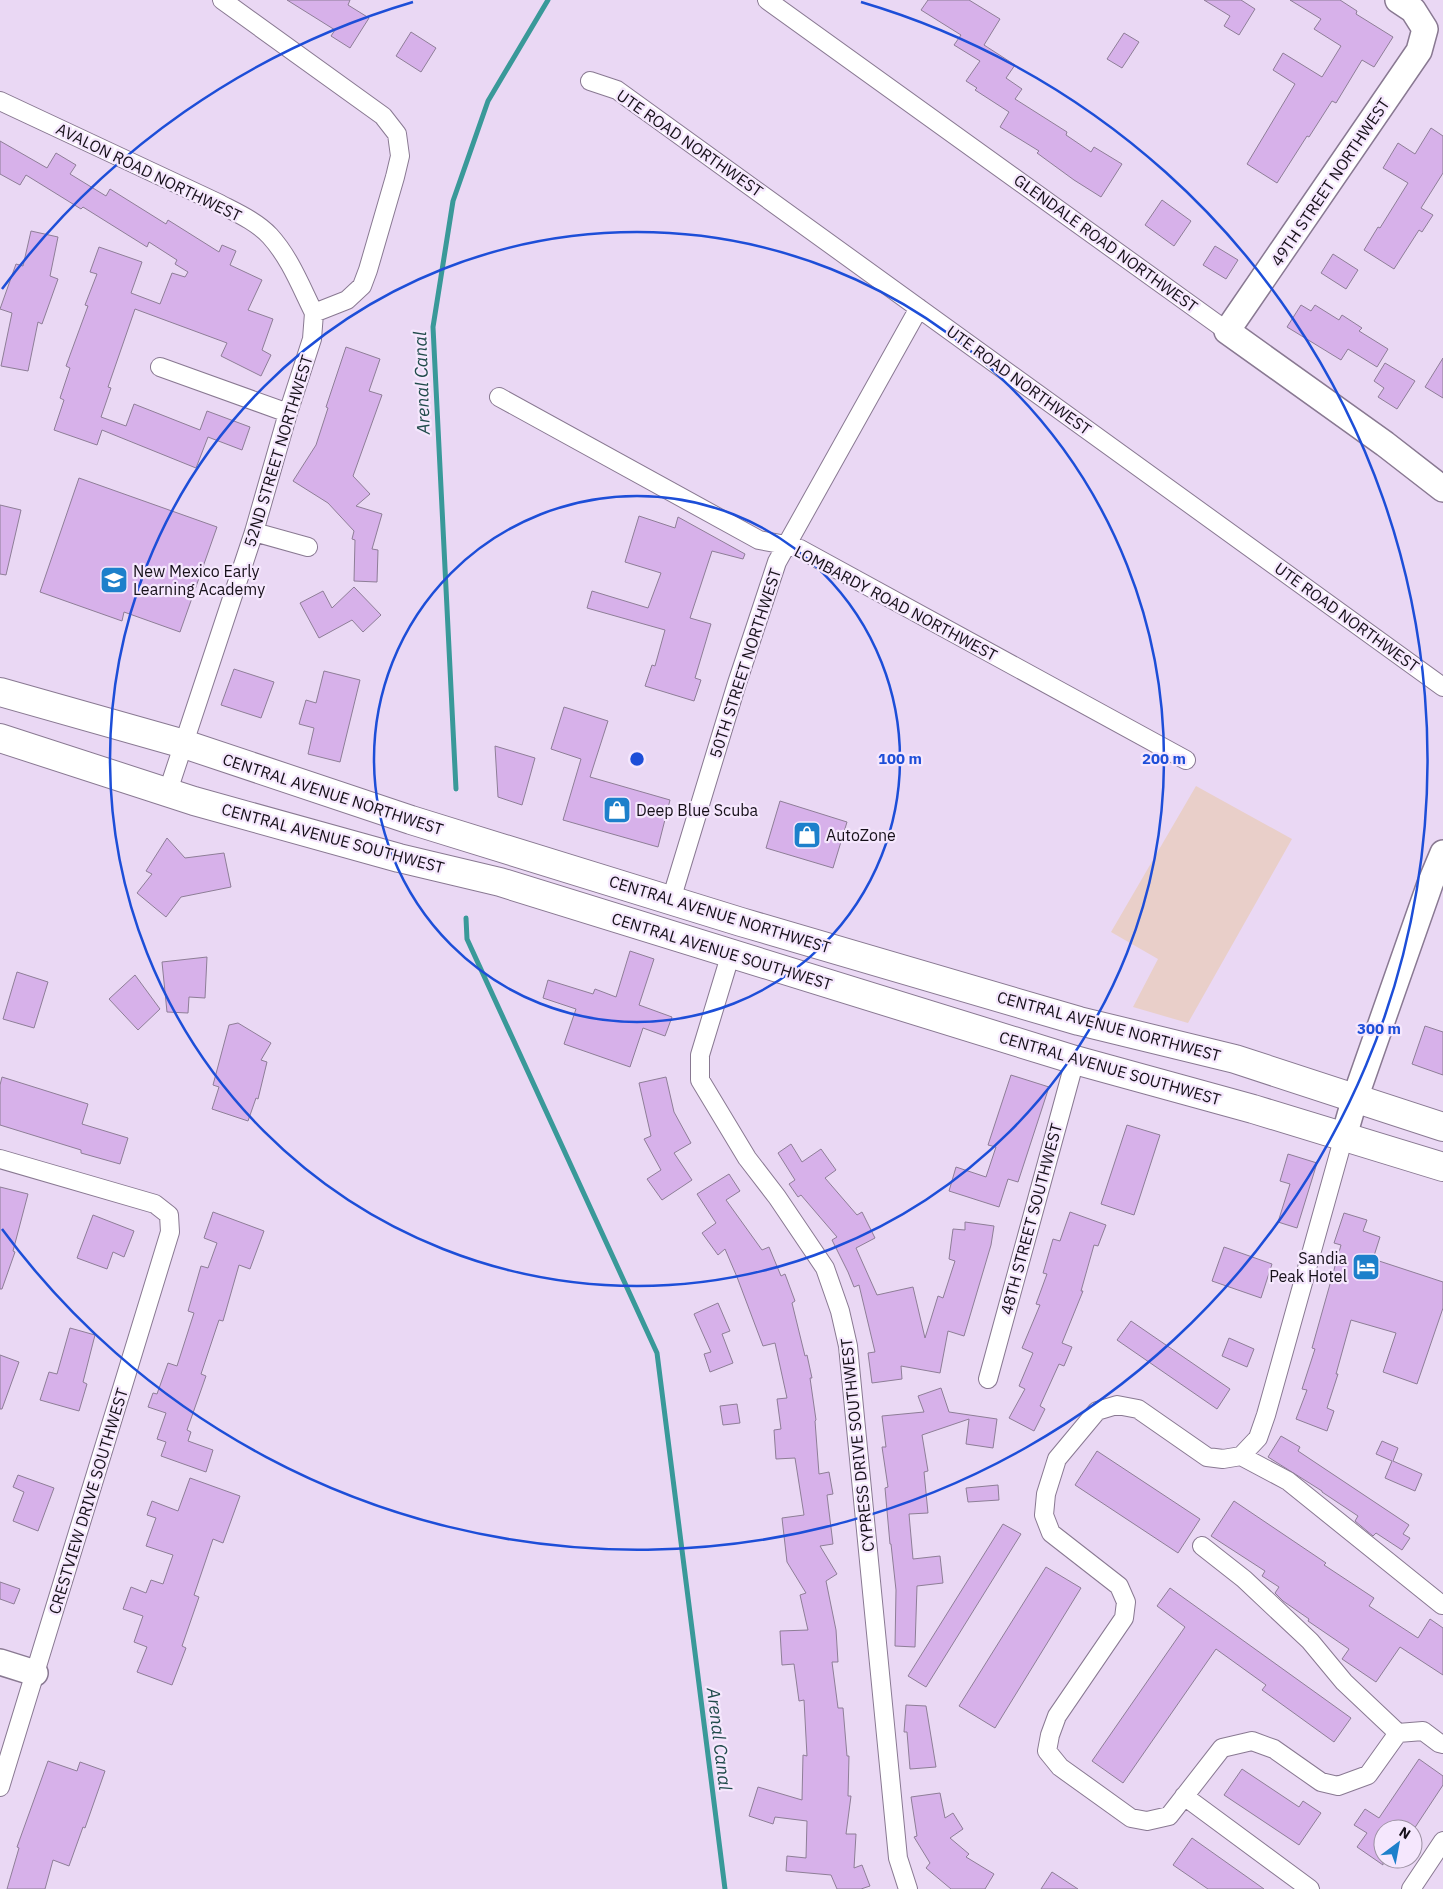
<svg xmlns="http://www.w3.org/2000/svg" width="1443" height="1889" font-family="'IBM Plex Sans',sans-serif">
<rect width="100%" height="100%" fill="#ead8f4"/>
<path fill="#e9cfc9" d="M 1196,786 L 1292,839 L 1188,1023 L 1133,1007 L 1158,959 L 1111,932 Z"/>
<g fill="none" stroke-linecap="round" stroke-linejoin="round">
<path stroke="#399999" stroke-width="5" d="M 456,789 L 433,327 L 453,201 L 488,101 L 548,0
M 466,918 L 467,939 L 657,1353 L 725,1889"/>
</g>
<path fill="#d7b1ea" stroke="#8e7e97" d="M 287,0 L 350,0 L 348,5 L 369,18 L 350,48 L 331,36 L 335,30 Z
M 928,0 L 969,0 L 1000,19 L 984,45 L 1015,65 L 1006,78 L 1022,89 L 1015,99 L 1067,132 L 1066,135 L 1091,152 L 1094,147 L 1122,164 L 1101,197 L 1074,180 L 1037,153 L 1039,151 L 1000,127 L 1009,112 L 975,90 L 977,88 L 966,81 L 980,61 L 954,45 L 961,35 L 921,10 Z
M 1204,0 L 1241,0 L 1255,9 L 1239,35 L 1224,26 L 1230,16 Z
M 1290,0 L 1340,0 L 1357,11 L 1356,14 L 1393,37 L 1374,67 L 1362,60 L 1336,103 L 1332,101 L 1309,137 L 1307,136 L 1277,183 L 1247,164 L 1295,84 L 1273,70 L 1283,53 L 1322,77 L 1341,46 L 1314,29 L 1321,19 Z
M 411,32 L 436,48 L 421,72 L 396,56 Z
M 1124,33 L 1139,42 L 1122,68 L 1107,59 Z
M 1431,128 L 1443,136 L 1443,173 L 1421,208 L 1433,215 L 1422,232 L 1419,230 L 1394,269 L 1364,250 L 1378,227 L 1380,228 L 1408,183 L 1383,168 L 1398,143 L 1415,154 Z
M 0,141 L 47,168 L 56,153 L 76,165 L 70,174 L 106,196 L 110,189 L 166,224 L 168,220 L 219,252 L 222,245 L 236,251 L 230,265 L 262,280 L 248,310 L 273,319 L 262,350 L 271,355 L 261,376 L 221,356 L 227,343 L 135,309 L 108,387 L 111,388 L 101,417 L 126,426 L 134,404 L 200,430 L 207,411 L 250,427 L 242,450 L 208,437 L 196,468 L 102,430 L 97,445 L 54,430 L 64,400 L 60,398 L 70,368 L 66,366 L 88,306 L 85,305 L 97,274 L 90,272 L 99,247 L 142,262 L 131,293 L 160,304 L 172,273 L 185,277 L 188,272 L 175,264 L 177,260 L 149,242 L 147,247 L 83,207 L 81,209 L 26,175 L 20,185 L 0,174 Z
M 1162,200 L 1191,221 L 1174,246 L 1145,225 Z
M 31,231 L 58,237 L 50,276 L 58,279 L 42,324 L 38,322 L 28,371 L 1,366 L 12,313 L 0,309 L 16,264 L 23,266 Z
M 1215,246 L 1238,260 L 1226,279 L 1203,265 Z
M 1333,254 L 1358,270 L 1346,289 L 1321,273 Z
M 1301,305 L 1311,311 L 1315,305 L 1339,320 L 1342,315 L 1362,328 L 1359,331 L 1388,349 L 1377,367 L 1348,349 L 1341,360 L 1287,327 Z
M 346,347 L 380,359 L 369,391 L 382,395 L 353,476 L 370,494 L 356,506 L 382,514 L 372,549 L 378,550 L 377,582 L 354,581 L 355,540 L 352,539 L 354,531 L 328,503 L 293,481 L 316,445 L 328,408 L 326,407 Z
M 1443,358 L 1443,398 L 1425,387 Z
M 1385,363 L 1415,381 L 1397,409 L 1378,397 L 1384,388 L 1374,381 Z
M 79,478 L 217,527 L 180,632 L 124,612 L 122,621 L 40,592 Z
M 0,505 L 21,510 L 6,575 L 0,574 Z
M 639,516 L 675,528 L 678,517 L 745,554 L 743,559 L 712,551 L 690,618 L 711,624 L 695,678 L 701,680 L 694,701 L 645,686 L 652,665 L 655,666 L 665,630 L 587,608 L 592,591 L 648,608 L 661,573 L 625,562 Z
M 354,587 L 381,615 L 363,632 L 352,620 L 319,638 L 300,603 L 323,591 L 332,608 Z
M 234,669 L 274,682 L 261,718 L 221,705 Z
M 324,671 L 360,680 L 340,762 L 308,754 L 314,728 L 299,724 L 306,700 L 316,703 Z
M 564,707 L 608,721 L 590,777 L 670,800 L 658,847 L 563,820 L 581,759 L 551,749 Z
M 495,746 L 535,758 L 522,805 L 498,797 Z
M 780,801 L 847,822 L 833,868 L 766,848 Z
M 167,838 L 185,858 L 224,853 L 231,887 L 181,897 L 166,917 L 137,893 L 152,874 L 146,871 Z
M 630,951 L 654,959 L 639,1005 L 672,1017 L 665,1036 L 643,1028 L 630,1067 L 564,1044 L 576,1009 L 543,998 L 548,980 L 593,994 L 595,989 L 616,997 Z
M 207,957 L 205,998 L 189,997 L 188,1013 L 167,1012 L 162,962 Z
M 17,972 L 48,982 L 34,1028 L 3,1019 Z
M 135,975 L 160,1009 L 138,1030 L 109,999 Z
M 238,1023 L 271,1043 L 261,1060 L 267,1062 L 258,1099 L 256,1098 L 248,1121 L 212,1109 L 219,1087 L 213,1085 L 229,1025 Z
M 1425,1026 L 1443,1032 L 1443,1075 L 1412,1064 Z
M 1011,1075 L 1049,1087 L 1018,1182 L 1008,1179 L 999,1207 L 949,1191 L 956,1167 L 986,1177 L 996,1147 L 988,1145 Z
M 2,1077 L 88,1104 L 82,1124 L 128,1138 L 120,1164 L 81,1153 L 81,1150 L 0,1125 L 0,1085 Z
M 666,1077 L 674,1112 L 691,1143 L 674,1153 L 692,1180 L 662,1200 L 647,1179 L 661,1170 L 644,1139 L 651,1136 L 639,1083 Z
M 1127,1125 L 1160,1135 L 1134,1215 L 1101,1204 Z
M 791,1144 L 802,1162 L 821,1149 L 836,1170 L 825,1178 L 857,1215 L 862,1212 L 875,1238 L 856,1248 L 877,1295 L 913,1287 L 925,1338 L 938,1296 L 943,1298 L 955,1261 L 949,1259 L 953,1229 L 965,1230 L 965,1222 L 994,1226 L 991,1245 L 964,1336 L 948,1331 L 940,1373 L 901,1366 L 902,1379 L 872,1383 L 868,1353 L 875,1352 L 859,1285 L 854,1287 L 848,1272 L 832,1240 L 837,1237 L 801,1195 L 798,1197 L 789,1184 L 795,1180 L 778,1153 Z
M 1288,1154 L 1317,1163 L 1297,1228 L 1278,1222 L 1290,1184 L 1280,1181 Z
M 729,1174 L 740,1191 L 726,1200 L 762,1250 L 769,1247 L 781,1276 L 785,1274 L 795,1301 L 792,1303 L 805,1356 L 807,1355 L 812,1378 L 810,1378 L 816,1420 L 815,1421 L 819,1474 L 829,1472 L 833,1494 L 827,1495 L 833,1544 L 820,1546 L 837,1574 L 826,1581 L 836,1630 L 838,1662 L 832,1662 L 838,1708 L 843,1708 L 847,1756 L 849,1756 L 848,1796 L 851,1796 L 846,1834 L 856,1834 L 854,1868 L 862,1865 L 870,1886 L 861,1889 L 837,1889 L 831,1875 L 786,1871 L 787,1856 L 806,1858 L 807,1821 L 775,1817 L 773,1824 L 749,1816 L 758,1787 L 802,1800 L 803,1755 L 807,1756 L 804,1700 L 799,1701 L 794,1664 L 782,1665 L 780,1631 L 808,1630 L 800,1595 L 806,1593 L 787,1562 L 782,1518 L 804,1515 L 795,1458 L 776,1459 L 774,1430 L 781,1429 L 777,1399 L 787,1398 L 775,1343 L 763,1346 L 737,1277 L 725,1249 L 718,1255 L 702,1233 L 716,1223 L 697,1194 Z
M 0,1187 L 28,1194 L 13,1251 L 15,1252 L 2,1289 L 0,1289 Z
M 213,1212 L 264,1231 L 250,1269 L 239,1265 L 223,1321 L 219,1320 L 201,1374 L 206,1376 L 187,1430 L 191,1432 L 188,1441 L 213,1450 L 206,1472 L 161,1456 L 166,1442 L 157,1439 L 166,1413 L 148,1407 L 153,1393 L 157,1394 L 168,1363 L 177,1366 L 194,1313 L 188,1311 L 201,1266 L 208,1268 L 217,1243 L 204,1238 Z
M 1070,1212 L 1106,1225 L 1098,1246 L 1094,1245 L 1081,1291 L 1083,1291 L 1062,1343 L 1072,1347 L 1064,1366 L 1059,1364 L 1040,1406 L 1045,1409 L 1034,1431 L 1009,1418 L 1025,1389 L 1019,1386 L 1033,1353 L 1022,1348 L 1040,1305 L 1036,1304 L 1047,1274 L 1043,1273 L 1053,1239 L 1060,1241 Z
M 1344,1213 L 1367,1220 L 1363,1231 L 1380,1237 L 1373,1259 L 1443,1282 L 1443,1308 L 1417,1384 L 1383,1372 L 1396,1333 L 1351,1320 L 1336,1374 L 1338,1374 L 1327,1408 L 1334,1411 L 1327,1431 L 1296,1419 L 1307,1390 L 1302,1389 L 1315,1349 L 1312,1348 L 1341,1245 L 1334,1243 Z
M 93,1215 L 134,1231 L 124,1257 L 113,1252 L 107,1269 L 77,1258 Z
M 1224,1247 L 1272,1264 L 1261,1298 L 1212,1281 Z
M 718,1303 L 730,1331 L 722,1334 L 733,1363 L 710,1372 L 704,1354 L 711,1352 L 694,1314 Z
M 1131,1321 L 1230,1389 L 1217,1409 L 1117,1340 Z
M 70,1328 L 95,1335 L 83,1382 L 87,1384 L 79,1411 L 40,1400 L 49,1372 L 57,1374 Z
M 1229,1338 L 1254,1349 L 1247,1367 L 1222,1356 Z
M 0,1355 L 19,1362 L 2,1409 L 0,1409 Z
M 941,1388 L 949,1412 L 997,1419 L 993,1448 L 966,1444 L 969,1419 L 922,1435 L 928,1471 L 924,1472 L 928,1513 L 909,1514 L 913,1559 L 940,1556 L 943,1583 L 917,1586 L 915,1647 L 895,1646 L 896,1590 L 891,1544 L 890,1544 L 885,1488 L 888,1487 L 882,1447 L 886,1447 L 882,1416 L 924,1412 L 918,1396 Z
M 737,1404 L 740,1423 L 723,1425 L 720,1406 Z
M 1281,1436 L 1300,1447 L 1298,1451 L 1409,1525 L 1403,1534 L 1410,1538 L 1402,1550 L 1376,1533 L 1373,1536 L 1355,1521 L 1358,1516 L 1322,1492 L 1322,1491 L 1268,1457 Z
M 1382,1441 L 1398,1448 L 1393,1461 L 1422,1474 L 1415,1491 L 1385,1478 L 1392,1461 L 1376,1454 Z
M 1097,1451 L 1200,1519 L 1178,1553 L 1075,1485 Z
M 18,1475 L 54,1488 L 38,1531 L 13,1521 L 24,1492 L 13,1487 Z
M 190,1478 L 240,1496 L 223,1543 L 213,1539 L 194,1595 L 199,1597 L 182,1646 L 186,1648 L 172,1685 L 137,1672 L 147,1647 L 134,1642 L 143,1616 L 123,1609 L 131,1587 L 146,1593 L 151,1580 L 163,1584 L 173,1555 L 146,1546 L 156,1518 L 147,1515 L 152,1501 L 178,1511 Z
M 998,1485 L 999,1500 L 968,1502 L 966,1488 Z
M 1234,1501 L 1326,1563 L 1324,1565 L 1374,1598 L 1369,1606 L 1418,1638 L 1430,1619 L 1443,1628 L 1443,1675 L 1400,1647 L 1376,1682 L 1342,1659 L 1349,1649 L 1308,1621 L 1309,1619 L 1283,1601 L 1275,1593 L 1279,1587 L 1262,1576 L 1265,1571 L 1211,1536 Z
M 1003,1524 L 1021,1534 L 926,1687 L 908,1676 Z
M 1046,1567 L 1081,1588 L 995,1728 L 959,1706 Z
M 0,1582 L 20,1589 L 14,1604 L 0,1599 Z
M 1170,1588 L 1351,1718 L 1334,1742 L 1262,1690 L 1266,1685 L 1216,1649 L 1123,1783 L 1092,1761 L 1185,1627 L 1157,1606 Z
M 906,1705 L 926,1706 L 936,1767 L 910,1769 L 907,1732 L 904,1732 Z
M 1419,1759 L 1443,1776 L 1443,1785 L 1414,1829 L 1383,1829 L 1383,1865 L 1357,1847 L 1367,1833 L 1354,1825 L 1365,1809 L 1379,1818 Z
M 48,1761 L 77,1771 L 80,1762 L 105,1771 L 85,1828 L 83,1827 L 69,1866 L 53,1860 L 45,1889 L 7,1889 L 19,1848 L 17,1847 Z
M 1242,1769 L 1299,1807 L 1303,1801 L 1321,1813 L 1299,1845 L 1224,1795 Z
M 940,1793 L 945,1818 L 953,1813 L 963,1829 L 950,1838 L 969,1854 L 966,1857 L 994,1874 L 985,1889 L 951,1889 L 926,1868 L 930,1863 L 914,1837 L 917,1836 L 911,1797 Z
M 1192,1838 L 1264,1889 L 1208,1889 L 1173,1865 Z
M 1052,1872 L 1078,1889 L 1041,1889 Z"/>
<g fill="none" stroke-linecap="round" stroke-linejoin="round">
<defs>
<path id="street" d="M 222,0 L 383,116 L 397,134 L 400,156 L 395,177 L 368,270 L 362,286 L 347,300 L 314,313
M 767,0 L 1227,331
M 590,81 L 617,90 L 1443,687
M 0,101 L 218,203 C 235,212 256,221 270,236 C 290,258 301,287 314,313
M 160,367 L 288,413
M 499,397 L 759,540 L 786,545 L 800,549 L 1186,760
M 254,532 L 308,547
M 168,791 L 254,532 L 288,413 L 312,339 L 314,313
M 671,900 L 737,683 L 777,562 L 919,308
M 731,953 L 700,1055 L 700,1080 L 747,1158 L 777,1197 L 825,1268 L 840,1311 L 848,1346 L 898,1858 L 908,1889
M 0,1159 L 155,1204 L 169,1215 L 170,1232 L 0,1787
M 988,1379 L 1075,1060
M 1241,1456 L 1223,1459 L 1207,1457 L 1138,1409 L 1117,1405 L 1097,1411 L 1057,1459 L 1046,1494 L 1044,1515 L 1051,1533 L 1119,1586 L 1126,1602 L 1124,1618 L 1057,1716 L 1050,1735 L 1047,1751 L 1060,1767 L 1131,1818 L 1147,1821 L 1169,1816 L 1222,1748 L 1252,1741 L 1274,1749 L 1321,1782 L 1338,1786 L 1368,1775 L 1398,1733 L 1423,1731 L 1439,1743 L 1443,1744
M 1241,1456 L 1258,1438 L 1266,1415 L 1344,1136
M 1241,1456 L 1288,1481 L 1442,1605
M 1202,1546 L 1244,1579 L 1310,1641 L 1344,1682 L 1398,1733
M 1184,1796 L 1310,1889
M 1411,1889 L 1443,1841"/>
<path id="secondary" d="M 1398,0 L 1413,10 L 1425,29 L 1419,51 L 1227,331 L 1385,444 L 1443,489
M 1344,1136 L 1355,1098 L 1430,884 L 1443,853
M 0,1662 L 35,1673"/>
<path id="primary" d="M 0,692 L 184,744 L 411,820 L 741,922 L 1079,1021 L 1235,1059 L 1443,1127
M 0,738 L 194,801 L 399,858 L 500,882 L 1075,1060 L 1253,1109 L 1443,1167"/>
</defs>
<use href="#street" stroke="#897992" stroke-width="20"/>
<use href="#secondary" stroke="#897992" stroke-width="28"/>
<use href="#primary" stroke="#897992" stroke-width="30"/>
<use href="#street" stroke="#fff" stroke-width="18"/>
<use href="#secondary" stroke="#fff" stroke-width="25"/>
<use href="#primary" stroke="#fff" stroke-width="28"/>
</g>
<g fill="none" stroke="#1d4ed8" stroke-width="2.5">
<circle cx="637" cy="759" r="263"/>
<circle cx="637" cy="759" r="527"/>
<path d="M2 289A790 790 0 0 1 413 2M861 2A790 790 0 1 1 2 1229"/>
</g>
<defs>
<symbol id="school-square" viewBox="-11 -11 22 22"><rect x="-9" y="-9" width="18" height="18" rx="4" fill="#1d80cb" stroke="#f5e7fd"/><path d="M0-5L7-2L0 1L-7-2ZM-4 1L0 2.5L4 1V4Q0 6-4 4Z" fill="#fff"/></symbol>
<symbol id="shop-square" viewBox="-11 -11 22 22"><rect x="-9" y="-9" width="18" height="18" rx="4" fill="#1d80cb" stroke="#f5e7fd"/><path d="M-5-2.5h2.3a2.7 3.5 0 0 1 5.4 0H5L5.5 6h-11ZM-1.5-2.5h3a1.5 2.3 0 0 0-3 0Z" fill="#fff"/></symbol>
<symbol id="hotel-square" viewBox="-11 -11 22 22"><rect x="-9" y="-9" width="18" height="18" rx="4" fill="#1d80cb" stroke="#f5e7fd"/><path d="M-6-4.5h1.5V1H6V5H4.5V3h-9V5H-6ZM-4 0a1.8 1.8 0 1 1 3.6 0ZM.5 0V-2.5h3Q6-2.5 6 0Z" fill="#fff"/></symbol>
</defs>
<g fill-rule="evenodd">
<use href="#school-square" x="98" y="564" width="32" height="32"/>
<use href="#shop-square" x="601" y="794" width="32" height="32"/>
<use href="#shop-square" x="791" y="819" width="32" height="32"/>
<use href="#hotel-square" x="1350" y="1251" width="32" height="32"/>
</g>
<g text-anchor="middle" stroke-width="4.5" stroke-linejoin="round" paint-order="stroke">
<g font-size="16" fill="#161019" stroke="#f5e7fd">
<text transform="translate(690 143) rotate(35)" y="6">UTE ROAD NORTHWEST</text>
<text transform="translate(149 172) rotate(26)" y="6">AVALON ROAD NORTHWEST</text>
<text transform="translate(1330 182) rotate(-56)" y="6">49TH STREET NORTHWEST</text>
<text transform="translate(1106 243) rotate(36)" y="6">GLENDALE ROAD NORTHWEST</text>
<text transform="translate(1019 380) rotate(36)" y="6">UTE ROAD NORTHWEST</text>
<text transform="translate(278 451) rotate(-73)" y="6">52ND STREET NORTHWEST</text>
<text transform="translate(896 603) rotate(28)" y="6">LOMBARDY ROAD NORTHWEST</text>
<text transform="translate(1347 617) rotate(36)" y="6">UTE ROAD NORTHWEST</text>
<text transform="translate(745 663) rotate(-72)" y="6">50TH STREET NORTHWEST</text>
<text transform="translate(333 794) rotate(18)" y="6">CENTRAL AVENUE NORTHWEST</text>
<text transform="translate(333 838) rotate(15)" y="6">CENTRAL AVENUE SOUTHWEST</text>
<text transform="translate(720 914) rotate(17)" y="6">CENTRAL AVENUE NORTHWEST</text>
<text transform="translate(722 951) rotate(17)" y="6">CENTRAL AVENUE SOUTHWEST</text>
<text transform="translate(1109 1026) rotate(15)" y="6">CENTRAL AVENUE NORTHWEST</text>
<text transform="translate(1110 1068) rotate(16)" y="6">CENTRAL AVENUE SOUTHWEST</text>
<text transform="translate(1031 1219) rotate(-75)" y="6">48TH STREET SOUTHWEST</text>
<text transform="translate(857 1445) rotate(-96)" y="6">CYPRESS DRIVE SOUTHWEST</text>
<text transform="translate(88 1501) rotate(-73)" y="6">CRESTVIEW DRIVE SOUTHWEST</text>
</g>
<g font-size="16" fill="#161019" stroke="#f5e7fd" text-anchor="start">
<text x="133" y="577">New Mexico Early<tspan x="133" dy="18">Learning Academy</tspan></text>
<text x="636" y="816">Deep Blue Scuba</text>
<text x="826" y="841">AutoZone</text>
<text x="1347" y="1264" text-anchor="end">Sandia<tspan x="1347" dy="18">Peak Hotel</tspan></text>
</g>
<g font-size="18" font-style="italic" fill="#214b4b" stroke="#f5e7fd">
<text transform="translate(422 383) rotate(-92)" y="6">Arenal Canal</text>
<text transform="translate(719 1739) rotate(83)" y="6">Arenal Canal</text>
</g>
</g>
<circle cx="637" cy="759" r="8" fill="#1d4ed8" stroke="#f5e7fd" stroke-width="2.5"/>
<g font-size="15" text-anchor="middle" font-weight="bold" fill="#1d4ed8" stroke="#f5e7fd" stroke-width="4.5" stroke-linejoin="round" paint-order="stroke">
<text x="900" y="764">100 m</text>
<text x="1164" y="764">200 m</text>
<text x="1379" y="1034">300 m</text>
</g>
<g transform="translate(1398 1844) rotate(32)"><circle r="24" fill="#f5e7fd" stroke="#9c91a2"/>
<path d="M0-4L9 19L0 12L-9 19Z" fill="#1d80cb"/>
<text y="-8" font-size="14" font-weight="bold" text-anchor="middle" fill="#161019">N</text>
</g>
</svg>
